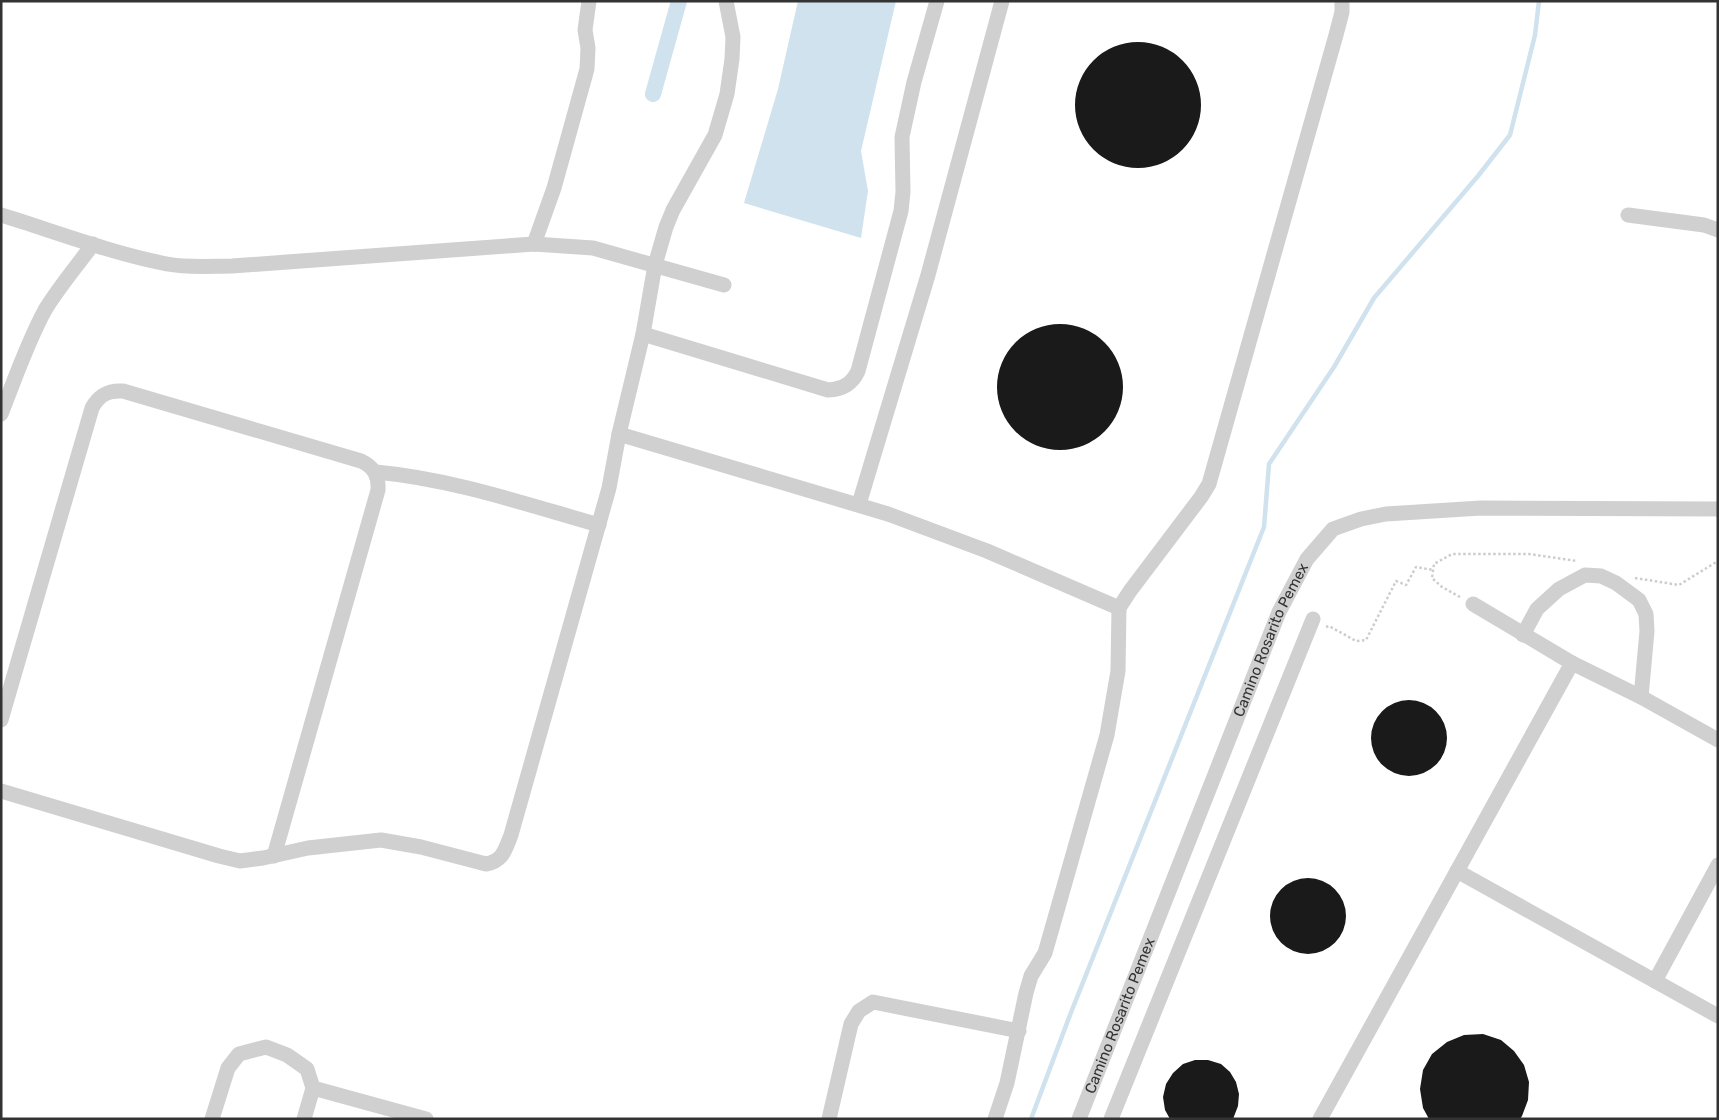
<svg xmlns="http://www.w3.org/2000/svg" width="1719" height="1120" font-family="Rubik,sans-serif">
<rect width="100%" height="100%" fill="#fff"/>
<path fill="#cfe2ee" d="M 798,1 L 896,1 L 861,151 L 868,191 L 861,238 L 744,203 L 778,89 Z"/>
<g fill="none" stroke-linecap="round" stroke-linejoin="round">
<path stroke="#cfe2ee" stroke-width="4.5" d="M 1031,1119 L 1070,1015 L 1264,527 L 1269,464 L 1334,367 L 1374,298 L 1478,176 L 1510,135 L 1535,35 L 1539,1"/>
<path stroke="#cfe2ee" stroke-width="16" d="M 653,94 L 679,1"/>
</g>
<path fill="#1a1a1a" d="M1075 105a63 63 0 1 1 126 0a63 63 0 1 1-126 0Z
M997 387a63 63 0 1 1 126 0a63 63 0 1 1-126 0Z
M1371 738a38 38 0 1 1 76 0a38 38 0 1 1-76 0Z
M1270 916a38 38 0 1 1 76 0a38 38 0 1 1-76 0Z
M 1483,1034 L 1501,1040 L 1514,1051 L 1524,1065 L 1529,1082 L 1528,1100 L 1522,1116 L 1520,1119 L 1429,1119 L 1423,1108 L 1420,1089 L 1423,1070 L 1432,1054 L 1447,1042 L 1464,1035 Z
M 1195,1060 L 1208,1060 L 1221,1064 L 1230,1072 L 1236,1082 L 1239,1094 L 1238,1106 L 1233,1119 L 1170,1119 L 1165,1110 L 1163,1097 L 1166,1084 L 1173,1073 L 1183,1064 Z"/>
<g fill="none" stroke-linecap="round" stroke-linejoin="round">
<path stroke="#cdcdcd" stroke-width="2.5" stroke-dasharray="2.5 2.5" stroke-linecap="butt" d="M 1635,578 L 1679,585 L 1718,561
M 1460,597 L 1442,587 L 1432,578 L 1434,564 L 1452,554 L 1529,554 L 1577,561
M 1326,627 L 1329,626 L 1356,641 L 1366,640 L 1396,581 L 1406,585 L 1416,567 L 1433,570"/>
<g stroke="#d0d0d0" stroke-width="15">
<path d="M 1,215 C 56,232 111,253 167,264 C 188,268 211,266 232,266 L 534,244 L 593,248 L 724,285"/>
<path d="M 1628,215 L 1704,225 L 1718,230"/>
<path d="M 534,244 L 554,188 L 587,69 L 588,48 L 585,30 L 589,1"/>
<path d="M 643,334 L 828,390 C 843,389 852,384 858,371 L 901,211 L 903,192 L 902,137 L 914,82 L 937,1"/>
<path d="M 1,414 C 15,379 27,343 45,310 C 59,287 77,266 93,244"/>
<path d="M 619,434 L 888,514 L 987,551 L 1119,608 L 1130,591 L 1201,497 L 1209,484 L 1336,35 L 1342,12 L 1342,1"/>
<path d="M 376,472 C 452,479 525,504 599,525"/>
<path d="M 859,504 L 928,275 L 1002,1"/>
<path d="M 1473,604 L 1572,663"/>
<path d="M 1523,635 L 1537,609 L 1559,589 L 1585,575 L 1601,576 L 1616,583 L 1639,600 L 1646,614 L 1647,631 L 1641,697"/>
<path d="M 1,720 L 92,408 C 99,395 108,390 123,391 L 361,461 C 374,467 379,476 378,490 L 274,856"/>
<path d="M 1,791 L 219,856 L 240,861 L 263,858 L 308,848 L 381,840 L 421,847 L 486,864 C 503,861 505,850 511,835 L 609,488 L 619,434 L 643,334 L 655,265 L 666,227 L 673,210 L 715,135 L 727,94 L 732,59 L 733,37 L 726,1"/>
<path d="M 1457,871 L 1718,1016"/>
<path d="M 1655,981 L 1718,865"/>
<path d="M 212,1119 L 228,1068 L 239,1054 L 266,1047 L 287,1055 L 307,1069 L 313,1088"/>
<path d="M 304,1119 L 313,1088 L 426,1119"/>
<path d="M 829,1119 L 851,1024 L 859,1011 L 873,1002 L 1019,1031"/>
<path d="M 995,1119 L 1007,1083 L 1026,993 L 1031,976 L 1045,953 L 1107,735 L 1118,671 L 1119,608"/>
<path id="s1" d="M 1079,1119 L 1279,612 L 1307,559 L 1333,529 L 1361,519 L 1386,514 L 1481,508 L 1718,509"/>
<path d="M 1111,1119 L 1313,619"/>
<path d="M 1320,1119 L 1572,663 L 1641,697 L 1718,740"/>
</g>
</g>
<g text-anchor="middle" stroke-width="5" stroke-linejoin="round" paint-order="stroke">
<g font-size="15" fill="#333" stroke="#fff">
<text dy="5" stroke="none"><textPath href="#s1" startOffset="516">Camino Rosarito Pemex</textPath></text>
<text dy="5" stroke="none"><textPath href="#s1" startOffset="111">Camino Rosarito Pemex</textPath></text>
</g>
</g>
<rect width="1719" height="1120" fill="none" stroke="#333333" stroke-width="5"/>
</svg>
